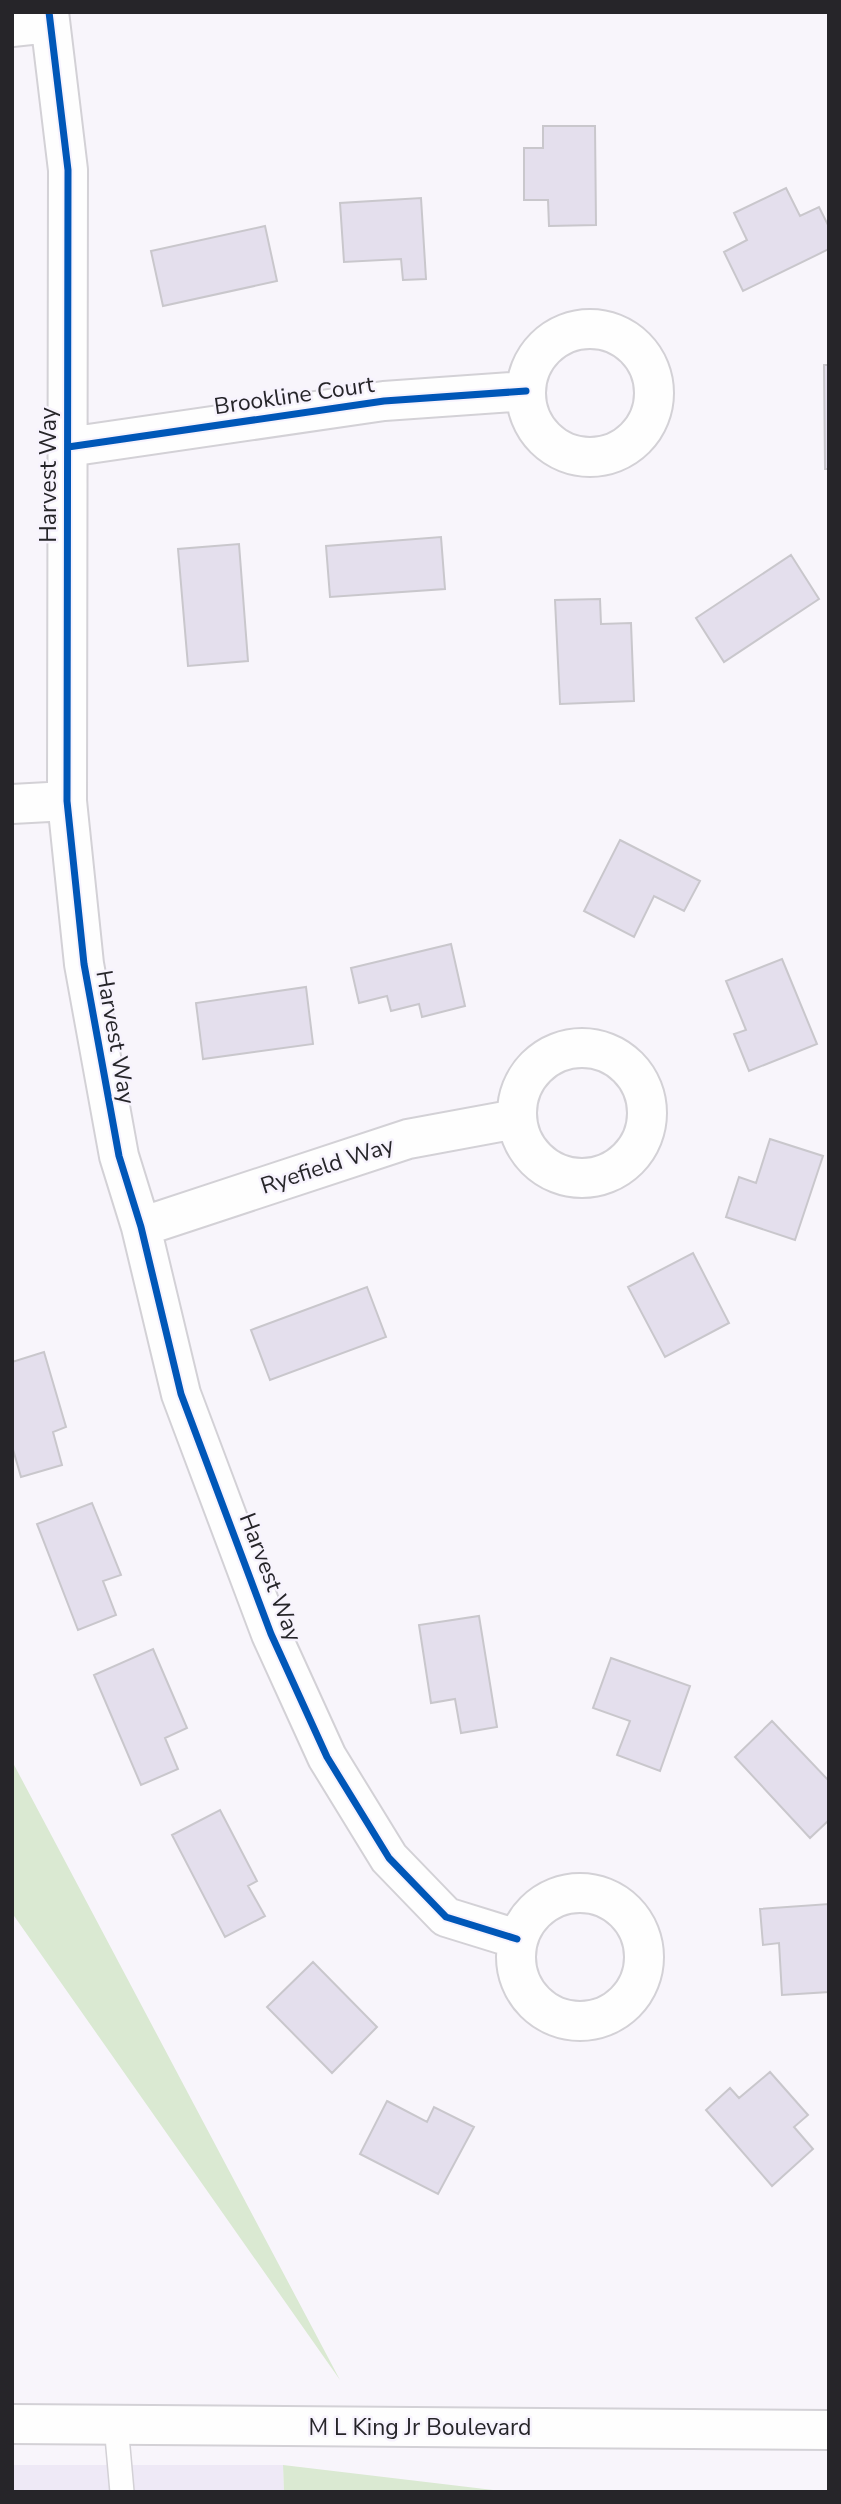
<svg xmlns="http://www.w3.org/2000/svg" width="841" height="2504" font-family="'Nunito Sans',sans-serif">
<rect width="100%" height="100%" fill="#f8f5fb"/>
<path fill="#eee9f6" d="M 12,2465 L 283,2465 L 284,2492 L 12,2492 Z"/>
<path fill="#dae9d2" d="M 12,1761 L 340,2380 L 12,1913 Z
M 283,2465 L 510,2492 L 284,2492 Z"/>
<path fill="#e4dfed" stroke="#c9c7cc" stroke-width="2" d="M 543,126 L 595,126 L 596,225 L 549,226 L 548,200 L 524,200 L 524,148 L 543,148 Z
M 786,188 L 800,216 L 819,207 L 829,227 L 829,249 L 743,291 L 724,252 L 747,240 L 734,213 Z
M 421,198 L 426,279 L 403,280 L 401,259 L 344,262 L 340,203 Z
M 265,226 L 277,281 L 163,306 L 151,251 Z
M 824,365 L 829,365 L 829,469 L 825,469 Z
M 441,537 L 445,589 L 330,597 L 326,546 Z
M 239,544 L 248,661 L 188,666 L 178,549 Z
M 791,555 L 819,599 L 724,662 L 696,618 Z
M 600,599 L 601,624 L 631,623 L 634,701 L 560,704 L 555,600 Z
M 620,840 L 700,881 L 684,911 L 654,896 L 634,937 L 584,911 Z
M 451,944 L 465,1006 L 422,1017 L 419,1004 L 391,1011 L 387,996 L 359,1003 L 351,968 Z
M 782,959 L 817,1044 L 749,1071 L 734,1034 L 746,1030 L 726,981 Z
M 306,987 L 313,1044 L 203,1059 L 196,1003 Z
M 770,1139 L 823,1156 L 795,1240 L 726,1217 L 739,1177 L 756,1183 Z
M 693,1253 L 729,1323 L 665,1357 L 628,1287 Z
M 367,1287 L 386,1337 L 270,1380 L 251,1330 Z
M 44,1352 L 66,1427 L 53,1432 L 62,1465 L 21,1477 L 12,1446 L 12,1362 Z
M 92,1503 L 121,1575 L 103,1581 L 116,1615 L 78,1630 L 37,1524 Z
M 479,1616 L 497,1727 L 461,1733 L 455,1699 L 431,1703 L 419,1625 Z
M 153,1649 L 187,1728 L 165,1738 L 178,1769 L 141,1785 L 94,1675 Z
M 611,1658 L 690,1686 L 660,1771 L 617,1755 L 630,1721 L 593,1708 Z
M 772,1721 L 829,1781 L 829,1820 L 810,1838 L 735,1757 Z
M 220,1810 L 257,1881 L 248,1886 L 265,1916 L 225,1937 L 172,1835 Z
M 829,1904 L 829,1992 L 782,1995 L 779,1943 L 763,1945 L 760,1909 Z
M 313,1962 L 377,2027 L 332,2073 L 267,2007 Z
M 770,2072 L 808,2115 L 794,2127 L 813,2149 L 772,2186 L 706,2110 L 730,2088 L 739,2098 Z
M 387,2101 L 427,2122 L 434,2107 L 474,2127 L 438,2194 L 360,2154 Z"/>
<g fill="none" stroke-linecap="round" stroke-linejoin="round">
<defs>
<path id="service" d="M 116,2425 L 122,2492"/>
<path id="minor" d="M 49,12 L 68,170 L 67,801 L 84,964 L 119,1156 L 141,1227 L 181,1394 L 271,1634 L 327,1757 L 389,1858 L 446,1917 L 517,1939
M 12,27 L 49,23
M526 393a64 64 0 1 1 128 0a64 64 0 1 1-128 0Z
M 68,447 L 384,401 L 526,391
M 12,804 L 67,801
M517 1113a65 65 0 1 1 130 0a65 65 0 1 1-130 0Z
M 141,1227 L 408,1139 L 516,1119
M516 1957a64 64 0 1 1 128 0a64 64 0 1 1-128 0Z"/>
<path id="primary" d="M 12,2424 L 829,2430"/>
</defs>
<use href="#service" stroke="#d3d1d6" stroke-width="26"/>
<use href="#minor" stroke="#d3d1d6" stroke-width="42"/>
<use href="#primary" stroke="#d3d1d6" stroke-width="42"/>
<use href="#service" stroke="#fefefe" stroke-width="23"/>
<use href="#minor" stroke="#fefefe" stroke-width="38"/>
<use href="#primary" stroke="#fefefe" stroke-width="38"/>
<defs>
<path id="cycleway" d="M 49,12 L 68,170 L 67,801 L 84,964 L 119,1156 L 141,1227 L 181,1394 L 271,1634 L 327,1757 L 389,1858 L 446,1917 L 517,1939
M 68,447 L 384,401 L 526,391"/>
</defs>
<use href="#cycleway" stroke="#f7f3fd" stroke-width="11"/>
<use href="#cycleway" stroke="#0057b8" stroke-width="7"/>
</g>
<g text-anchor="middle" stroke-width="5" stroke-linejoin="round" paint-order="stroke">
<g font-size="23" fill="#262529" stroke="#f7f3fd">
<text transform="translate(294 395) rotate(-8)" y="8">Brookline Court</text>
<text transform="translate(48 475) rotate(-90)" y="8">Harvest Way</text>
<text transform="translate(116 1037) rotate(80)" y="8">Harvest Way</text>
<text transform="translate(327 1165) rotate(-18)" y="8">Ryefield Way</text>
<text transform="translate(271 1577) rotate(69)" y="8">Harvest Way</text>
<text x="420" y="2435">M L King Jr Boulevard</text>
</g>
</g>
<rect width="841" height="2504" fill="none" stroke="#262529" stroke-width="28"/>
</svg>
